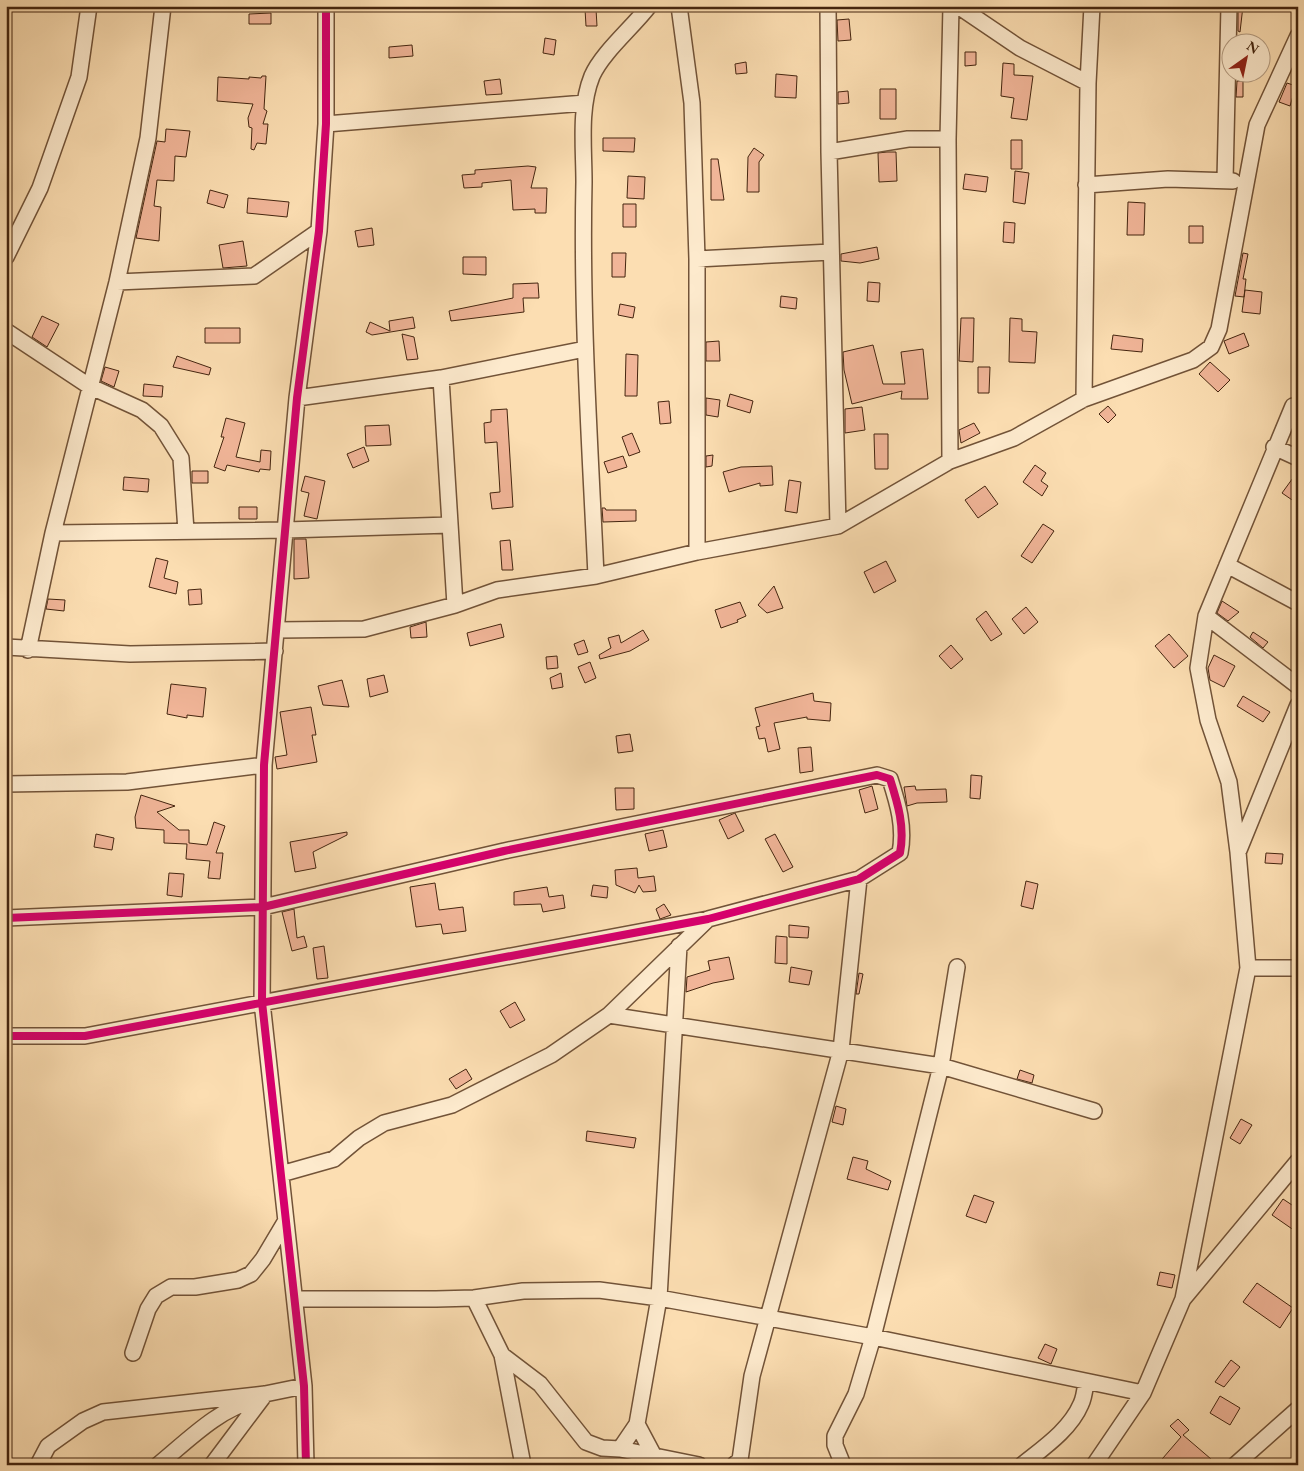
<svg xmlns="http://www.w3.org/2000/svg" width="1304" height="1471" font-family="'EB Garamond',serif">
<rect width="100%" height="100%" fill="#fcdeb2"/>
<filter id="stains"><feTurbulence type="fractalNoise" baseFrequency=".004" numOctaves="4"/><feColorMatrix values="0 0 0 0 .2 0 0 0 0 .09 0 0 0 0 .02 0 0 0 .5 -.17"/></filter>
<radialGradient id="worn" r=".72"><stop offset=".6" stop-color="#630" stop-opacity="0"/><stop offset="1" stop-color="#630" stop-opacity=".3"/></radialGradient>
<path fill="#f1b598" stroke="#44250f" d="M 1238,6 L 1243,6 L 1240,32 L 1238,31 Z
M 585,9 L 596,9 L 597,26 L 586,26 Z
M 271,13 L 271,24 L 249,24 L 249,14 Z
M 849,19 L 851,40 L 838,41 L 837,20 Z
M 545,38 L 556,40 L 554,55 L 543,53 Z
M 412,45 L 413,56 L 389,58 L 389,47 Z
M 965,52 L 976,52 L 976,65 L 965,66 Z
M 746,62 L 747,73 L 736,74 L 735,64 Z
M 1003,63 L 1014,64 L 1014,75 L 1033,76 L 1027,120 L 1011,118 L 1014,98 L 1001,96 Z
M 776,74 L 797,76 L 796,98 L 775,97 Z
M 262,76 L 266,76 L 264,109 L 267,111 L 263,124 L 268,124 L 266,144 L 257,143 L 254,150 L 251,149 L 252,128 L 249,127 L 248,118 L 253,104 L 217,101 L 218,77 L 249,79 L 249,77 L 261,78 Z
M 500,79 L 502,94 L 486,95 L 484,81 Z
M 1237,81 L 1243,81 L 1243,97 L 1236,97 Z
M 1287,83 L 1296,86 L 1290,106 L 1279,102 Z
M 880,89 L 896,89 L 896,119 L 880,119 Z
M 848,91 L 849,103 L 838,104 L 838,92 Z
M 166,129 L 190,131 L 186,157 L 175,156 L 174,181 L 157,180 L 154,206 L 161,207 L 159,241 L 136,238 L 157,141 L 165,142 Z
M 603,138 L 635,138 L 634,152 L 603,151 Z
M 1011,140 L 1022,140 L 1022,169 L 1011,169 Z
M 754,148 L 764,155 L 759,162 L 759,192 L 747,192 L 748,157 Z
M 887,152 L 896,152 L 897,181 L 879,182 L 878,153 Z
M 711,159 L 718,159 L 724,200 L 711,200 Z
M 528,166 L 536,167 L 531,188 L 547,188 L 546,213 L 535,213 L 535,209 L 513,210 L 511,180 L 482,183 L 482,187 L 464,188 L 462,175 L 475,174 L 475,170 Z
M 1015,171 L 1029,173 L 1025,204 L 1013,202 Z
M 965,174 L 988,177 L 986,192 L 963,189 Z
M 628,176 L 645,177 L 644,199 L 627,198 Z
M 210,190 L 228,195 L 224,208 L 207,203 Z
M 248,198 L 289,202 L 287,217 L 247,213 Z
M 1128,202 L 1145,203 L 1144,235 L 1127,235 Z
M 623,204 L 636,204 L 636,227 L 623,227 Z
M 1004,222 L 1015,223 L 1014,243 L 1003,242 Z
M 1189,226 L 1203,226 L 1203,243 L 1189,243 Z
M 372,228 L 374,245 L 358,247 L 355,231 Z
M 243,241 L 247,266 L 223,268 L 219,245 Z
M 877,247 L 879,259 L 860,263 L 841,261 L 841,254 Z
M 612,253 L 626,253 L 625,277 L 612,277 Z
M 1243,253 L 1248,254 L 1243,279 L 1246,279 L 1244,297 L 1235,296 Z
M 463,257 L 486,257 L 486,275 L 463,274 Z
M 868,282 L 880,283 L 879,302 L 867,301 Z
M 538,283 L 539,298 L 523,298 L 524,312 L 451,321 L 449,311 L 513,298 L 513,284 Z
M 1245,290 L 1262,292 L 1260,314 L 1242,312 Z
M 781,296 L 797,298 L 796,309 L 780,307 Z
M 620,304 L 635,307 L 633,318 L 618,315 Z
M 42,316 L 59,324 L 47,347 L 32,337 Z
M 413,317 L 415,328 L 372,335 L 366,332 L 370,322 L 390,331 L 389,321 Z
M 961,318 L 974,318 L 973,362 L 959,361 Z
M 1010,318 L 1022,319 L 1022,331 L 1037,332 L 1035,363 L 1009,362 Z
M 205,328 L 240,328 L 240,343 L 205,343 Z
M 1244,333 L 1249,346 L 1229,354 L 1224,341 Z
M 402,334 L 414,337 L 418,359 L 407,360 Z
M 1113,335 L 1143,339 L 1142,352 L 1111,349 Z
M 719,341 L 720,361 L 706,361 L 706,342 Z
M 873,345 L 883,384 L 905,384 L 901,352 L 923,349 L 928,399 L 901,399 L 902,391 L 852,404 L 844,370 L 843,352 Z
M 626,354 L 638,355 L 637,396 L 625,396 Z
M 177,356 L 211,368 L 209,375 L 173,367 Z
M 1210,362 L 1230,380 L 1218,392 L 1199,374 Z
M 105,367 L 119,371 L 114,387 L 101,381 Z
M 978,367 L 990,367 L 989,393 L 978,393 Z
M 144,384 L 163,386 L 162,397 L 143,396 Z
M 730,394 L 753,401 L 750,413 L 727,406 Z
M 706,398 L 720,400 L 718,417 L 706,415 Z
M 669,401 L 671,423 L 660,424 L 658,402 Z
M 1108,406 L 1116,415 L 1108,423 L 1099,414 Z
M 862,407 L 865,430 L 845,433 L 845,409 Z
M 507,409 L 513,507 L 492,509 L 490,493 L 500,492 L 497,442 L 485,443 L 484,423 L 491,422 L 491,410 Z
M 226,418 L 245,423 L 236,457 L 260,462 L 261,450 L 271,451 L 270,470 L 260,469 L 259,472 L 227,465 L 225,471 L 214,467 L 224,437 L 221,437 Z
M 974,423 L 980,433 L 961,443 L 959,430 Z
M 389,425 L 391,445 L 366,446 L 365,426 Z
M 632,433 L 640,452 L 629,456 L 622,437 Z
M 874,434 L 888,434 L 888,469 L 875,469 Z
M 364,447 L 369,461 L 353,468 L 347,454 Z
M 713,455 L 712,466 L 706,467 L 706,456 Z
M 623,456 L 627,467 L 608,473 L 604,462 Z
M 1035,465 L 1046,473 L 1041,481 L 1048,486 L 1042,496 L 1023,482 Z
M 772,466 L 773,485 L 760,486 L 760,483 L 729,492 L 723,472 L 741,467 Z
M 192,471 L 208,471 L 208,483 L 192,483 Z
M 1298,471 L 1298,504 L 1282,493 Z
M 305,476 L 325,481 L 317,519 L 304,516 L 309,493 L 301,491 Z
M 124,477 L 149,479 L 148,492 L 123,490 Z
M 789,480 L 801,482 L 797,513 L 785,511 Z
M 985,486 L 998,504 L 978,518 L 965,500 Z
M 239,507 L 257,507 L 257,519 L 239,519 Z
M 602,508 L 605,508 L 606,510 L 636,510 L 636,521 L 603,522 Z
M 1043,524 L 1054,531 L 1032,563 L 1021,556 Z
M 294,539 L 306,539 L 309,578 L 294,579 Z
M 510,540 L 513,570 L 502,570 L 500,541 Z
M 156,558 L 168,561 L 164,578 L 178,582 L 176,594 L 149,587 Z
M 886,561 L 896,581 L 874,593 L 864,572 Z
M 774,586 L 783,608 L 767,613 L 758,605 Z
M 201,589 L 202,604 L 189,605 L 188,590 Z
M 48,599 L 65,600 L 64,611 L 46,609 Z
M 1222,601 L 1239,612 L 1228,621 L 1217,613 Z
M 740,602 L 746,616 L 737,620 L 738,622 L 721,628 L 715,610 Z
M 1026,607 L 1038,622 L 1024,634 L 1012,619 Z
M 986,611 L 1002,634 L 991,641 L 976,619 Z
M 426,622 L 427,637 L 411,638 L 410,627 Z
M 501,624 L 504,637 L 470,646 L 467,633 Z
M 643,630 L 649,640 L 630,651 L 600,659 L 599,655 L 611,648 L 608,638 L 619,635 L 621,643 Z
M 1253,632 L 1268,642 L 1263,648 L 1250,637 Z
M 1169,634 L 1188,656 L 1174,668 L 1155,646 Z
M 584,640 L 588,652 L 578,655 L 574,644 Z
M 951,645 L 963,659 L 951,669 L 939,656 Z
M 1214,655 L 1235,666 L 1224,687 L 1210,680 L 1208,668 Z
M 557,656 L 558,668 L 547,669 L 546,657 Z
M 590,662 L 596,678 L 585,683 L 578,667 Z
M 561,673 L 563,687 L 552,689 L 550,678 Z
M 384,675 L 388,692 L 370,697 L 367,679 Z
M 342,680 L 349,707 L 323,705 L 318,686 Z
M 171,684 L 206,688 L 203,717 L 187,715 L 187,718 L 167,714 Z
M 813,693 L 814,701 L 831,703 L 830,721 L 807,719 L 807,717 L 774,723 L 780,749 L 768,752 L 765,738 L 759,739 L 756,727 L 760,726 L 755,708 Z
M 1243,696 L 1270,712 L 1263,722 L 1237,706 Z
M 311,707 L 316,735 L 312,735 L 317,762 L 277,769 L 275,757 L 287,755 L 280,712 Z
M 630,734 L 633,751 L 618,753 L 616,736 Z
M 811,747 L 813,771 L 800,773 L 798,748 Z
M 971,775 L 982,776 L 980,799 L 970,798 Z
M 872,786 L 878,809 L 865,813 L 859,790 Z
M 915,786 L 916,790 L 946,789 L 947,802 L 917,803 L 907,806 L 904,787 Z
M 615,788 L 634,788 L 634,809 L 616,810 Z
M 141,795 L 175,806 L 157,812 L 179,830 L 189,830 L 189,843 L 207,845 L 214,822 L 225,826 L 216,853 L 223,853 L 220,879 L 208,878 L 210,861 L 186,859 L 187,844 L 164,843 L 164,830 L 136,828 L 135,817 Z
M 735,813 L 744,831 L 728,839 L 719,820 Z
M 663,830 L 667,847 L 649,851 L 645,834 Z
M 347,832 L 347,835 L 313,852 L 316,868 L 295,872 L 290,842 Z
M 96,834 L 114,838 L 112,850 L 94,847 Z
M 775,834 L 793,867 L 783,872 L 765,839 Z
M 1266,853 L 1283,854 L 1282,864 L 1265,863 Z
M 637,868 L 638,878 L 654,876 L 656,891 L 643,892 L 639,885 L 635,893 L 616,885 L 615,870 Z
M 169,873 L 184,874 L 182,897 L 167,895 Z
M 1026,881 L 1038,884 L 1033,909 L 1021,906 Z
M 435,883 L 439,910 L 463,907 L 466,931 L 443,934 L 441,924 L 416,927 L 410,887 Z
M 593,885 L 608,887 L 607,898 L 591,896 Z
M 547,887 L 549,897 L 563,895 L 565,908 L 543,912 L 541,904 L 514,905 L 514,892 Z
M 664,904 L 671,915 L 660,919 L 656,909 Z
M 294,909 L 297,938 L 304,936 L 307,947 L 292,951 L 282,912 Z
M 789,925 L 809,927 L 808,938 L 789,937 Z
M 776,936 L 787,937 L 787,964 L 775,963 Z
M 324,946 L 328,978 L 317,979 L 313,948 Z
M 729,957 L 734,979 L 713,983 L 686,992 L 687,977 L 710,970 L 708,961 Z
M 791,967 L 812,971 L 809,985 L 789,982 Z
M 859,973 L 863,974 L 859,994 L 856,994 Z
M 515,1002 L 525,1020 L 510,1028 L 500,1011 Z
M 466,1069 L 472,1079 L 456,1089 L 449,1079 Z
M 1020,1070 L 1034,1075 L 1032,1083 L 1017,1079 Z
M 836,1106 L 846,1109 L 843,1125 L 832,1122 Z
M 1241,1119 L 1252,1125 L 1240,1144 L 1230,1138 Z
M 587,1131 L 636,1138 L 634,1148 L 586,1141 Z
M 853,1157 L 868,1161 L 866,1169 L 891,1181 L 888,1190 L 847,1179 Z
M 974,1195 L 994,1202 L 986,1223 L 966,1216 Z
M 1283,1199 L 1298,1209 L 1298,1233 L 1272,1215 Z
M 1160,1272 L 1175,1275 L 1172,1288 L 1157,1285 Z
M 1257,1283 L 1293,1308 L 1280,1328 L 1243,1302 Z
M 1045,1344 L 1057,1349 L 1051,1364 L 1038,1358 Z
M 1231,1360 L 1240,1367 L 1224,1387 L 1215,1382 Z
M 1220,1396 L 1240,1408 L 1230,1425 L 1210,1413 Z
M 1178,1419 L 1189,1430 L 1183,1435 L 1211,1459 L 1206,1465 L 1157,1465 L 1181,1437 L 1170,1426 Z"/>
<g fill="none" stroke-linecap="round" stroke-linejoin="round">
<defs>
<path id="street" d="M 679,6 L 692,103 L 697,259 L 697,552
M 828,6 L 829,152 L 838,526
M 958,6 L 1020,48 L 1088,83
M 326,124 L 585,103
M 829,152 L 908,139 L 948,139
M 1225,180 L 1229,6
M 1086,185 L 1168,179 L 1233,181
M 6,257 L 40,188 L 79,77 L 89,6
M 697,259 L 831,252
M 117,282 L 254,276 L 319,231
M 6,331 L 89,386 L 142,410 L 161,426 L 181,458 L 186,531
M 441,378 L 455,605
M 297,398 L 441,378 L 585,349
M 1084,399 L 1088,83 L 1092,6
M 1274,447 L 1298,458
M 950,461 L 948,139 L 951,6
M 53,533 L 286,530 L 450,525
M 1227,565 L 1298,603
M 596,576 C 590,444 581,313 584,182 C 584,148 579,108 592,76 C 602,53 632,28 649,6
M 1206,616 L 1298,686
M 278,630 L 364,629 L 455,605 L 497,590 L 596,576 L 697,552 L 838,526 L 950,461 L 1014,438 L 1084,399 L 1193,360 L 1211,347 L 1219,329 L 1257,125 L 1298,36
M 6,647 L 130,654 L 275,651
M 28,650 L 53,533 L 117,282 L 148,138 L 163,6
M 6,784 L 127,782 L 264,765
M 1239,850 L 1298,705
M 6,918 L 263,907 L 504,851 L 877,775 L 890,779 C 898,804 905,827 900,853 L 859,879 L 708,919 L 85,1036 L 6,1036
M 1248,968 L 1298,968
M 609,1015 L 941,1066 L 1094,1111
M 281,1174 L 334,1159 L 359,1138 L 384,1123 L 452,1105 L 551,1055 L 609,1015 L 708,919
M 474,1298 L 502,1355 L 523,1465
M 1184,1298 L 1298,1161
M 295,1299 L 436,1299 L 474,1298 L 523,1291 L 599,1290 L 659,1298 L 873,1337 L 1143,1393
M 133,1353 L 148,1309 L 156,1296 L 171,1287 L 195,1287 L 238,1280 L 251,1274 L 263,1259 L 285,1222
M 502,1355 L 540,1384 L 586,1442 L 602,1448 L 620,1449 L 699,1465
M 637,1424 L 654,1456
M 620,1449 L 637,1424 L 659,1298 L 679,946
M 38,1465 L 48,1446 L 83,1421 L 103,1412 L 265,1394 L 304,1386
M 158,1465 C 184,1444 220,1407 254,1401
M 212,1465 L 263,1397
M 306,1465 L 304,1386 L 262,1002 L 264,765 L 297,398 L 319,231 L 326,124 L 326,6
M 734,1465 L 740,1460 L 752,1376 L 841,1050 L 859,879
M 843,1465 L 835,1445 L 835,1436 L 856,1394 L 873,1337 L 941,1066 L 957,967
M 1022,1465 C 1043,1448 1070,1430 1081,1404 C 1084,1398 1085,1389 1086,1382
M 1094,1465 L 1143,1393 L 1183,1299 L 1248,968 L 1238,852 L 1229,782 L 1208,720 L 1198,668 L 1206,616 L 1293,406
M 1235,1465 L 1298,1409"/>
</defs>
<use href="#street" stroke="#725338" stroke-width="18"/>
<use href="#street" stroke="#fdeacd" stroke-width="15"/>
<defs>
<path id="cycleway" d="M 6,918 L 263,907 L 504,851 L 877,775 L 890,779 C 898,804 905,827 900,853 L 859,879 L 708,919 L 85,1036 L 6,1036
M 306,1465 L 304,1386 L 262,1002 L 264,765 L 297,398 L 319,231 L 326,124 L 326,6"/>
</defs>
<use href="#cycleway" stroke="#fdeacd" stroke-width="11"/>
<use href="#cycleway" stroke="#d6006c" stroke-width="8"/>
</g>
<rect width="1304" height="1471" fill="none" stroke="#fcdeb2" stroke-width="25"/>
<rect x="8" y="8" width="1289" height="1456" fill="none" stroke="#44250f" stroke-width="2.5"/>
<rect x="12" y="12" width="1279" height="1446" fill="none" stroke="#44250f"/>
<g transform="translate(1246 58) rotate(33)"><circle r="24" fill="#fdeacd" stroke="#b39b81"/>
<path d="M0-4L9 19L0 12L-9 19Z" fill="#8f2418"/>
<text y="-8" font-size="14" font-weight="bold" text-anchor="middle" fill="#44250f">N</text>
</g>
<rect width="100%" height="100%" filter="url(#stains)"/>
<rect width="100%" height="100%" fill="url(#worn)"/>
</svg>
